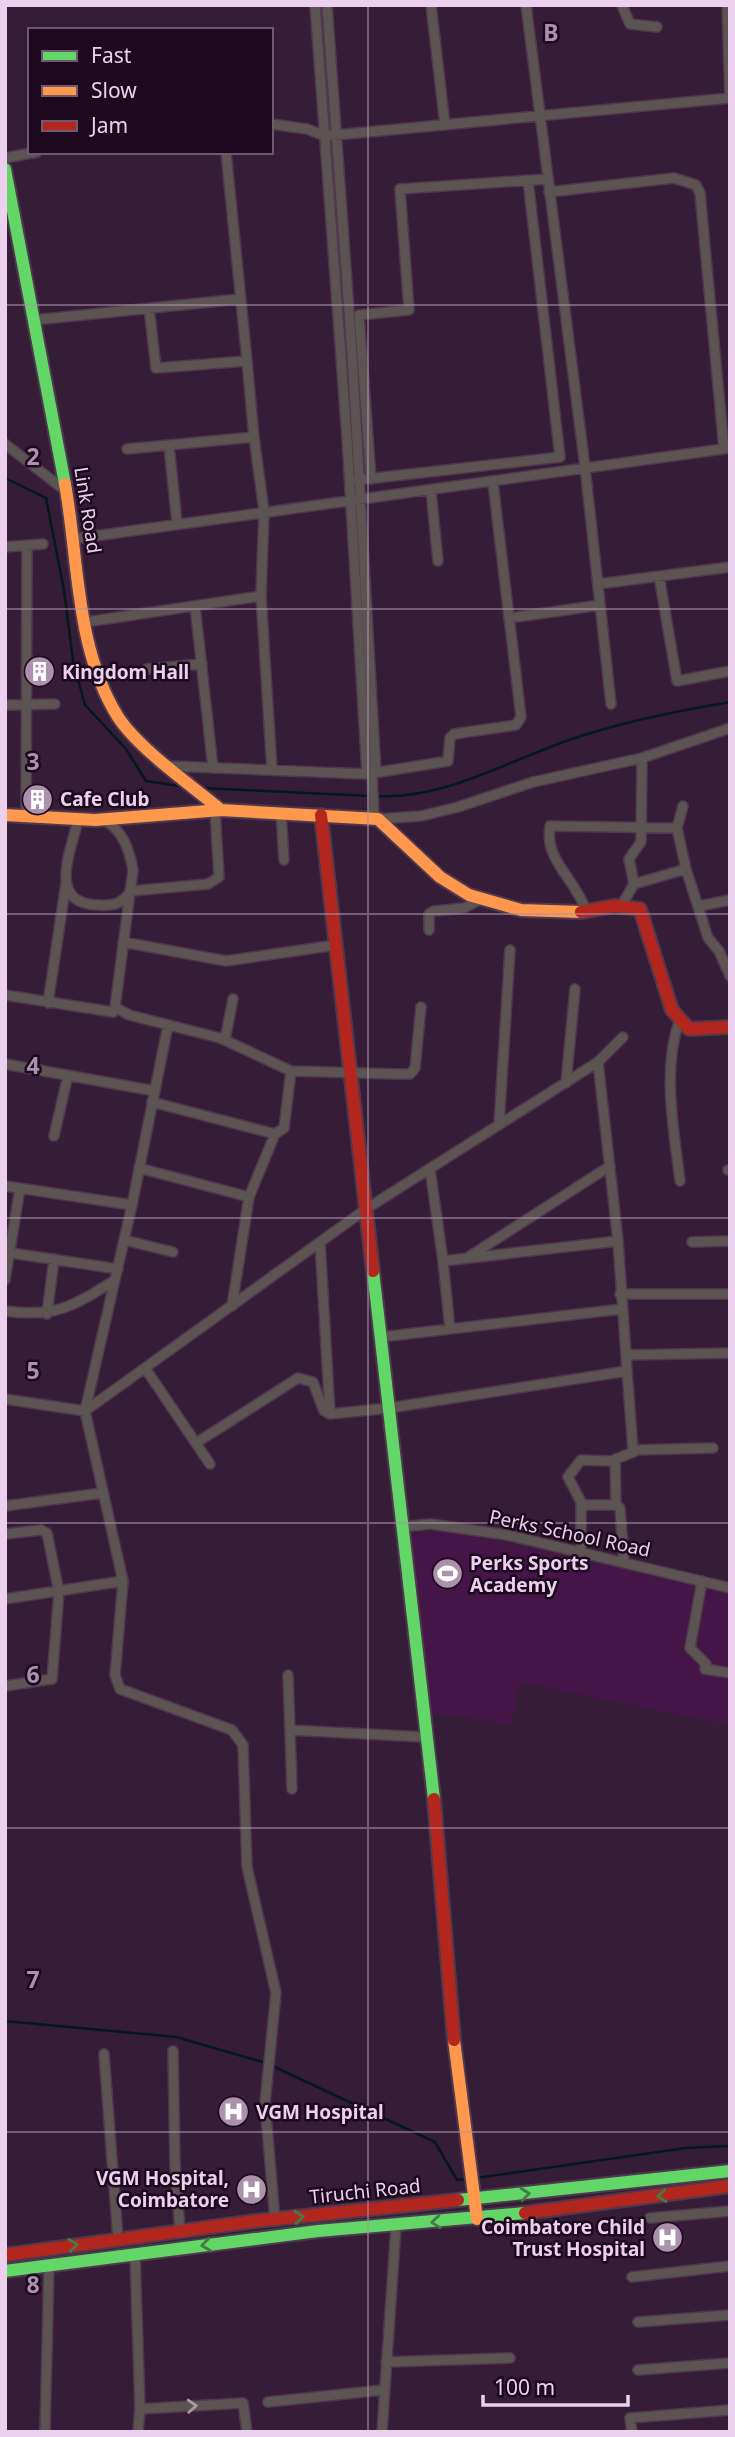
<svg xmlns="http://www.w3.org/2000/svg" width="735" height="2437" font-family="'Noto Sans',sans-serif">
<rect width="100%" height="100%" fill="#361d37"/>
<path fill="#451547" d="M 438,1529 L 623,1567 L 730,1594 L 730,1725 L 520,1682 L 511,1725 L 429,1712 L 411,1535 Z
M 682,2225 L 684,2249 L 653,2250 L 652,2228 Z"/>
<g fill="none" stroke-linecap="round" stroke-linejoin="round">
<path stroke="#05181e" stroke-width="2.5" d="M 5,478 L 46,498 L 64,590 L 73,661 L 85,705 L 126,749 L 146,781 L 185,787
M 202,788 L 370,796
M 377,796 C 443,800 508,761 569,740 C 621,722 676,711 730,702
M 5,2021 L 176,2037 L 266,2063 L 435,2142 L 457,2180 L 466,2179
M 476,2178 L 686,2148 L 730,2146"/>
<defs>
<path id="street" d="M 315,5 L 347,438 L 367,774
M 327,5 L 352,353 L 376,773
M 431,5 L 445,125
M 526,5 L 585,467 L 611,704
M 622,5 L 630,24 L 657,27
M 271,124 L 307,129 L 325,136 L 730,98 L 727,5
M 226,152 L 247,361
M 5,158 L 37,152
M 549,192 L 674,178 L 696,185 L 700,193 L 724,449
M 149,308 L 156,368 L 247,361 L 254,437
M 34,320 L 240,299
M 5,444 L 66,491
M 169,446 L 177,523
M 127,449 L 254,437 L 264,511 L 261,596 L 272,770
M 371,479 L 359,315 L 409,310 L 400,189 L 547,179
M 358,480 L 560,457 L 528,180
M 431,491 L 438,561
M 73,539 L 730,448
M 5,547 L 43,544
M 659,576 L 677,681 L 730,671
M 598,584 L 730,567
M 195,606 L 213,768
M 517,617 L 600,605
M 86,622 L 261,596
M 147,669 L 202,664
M 5,705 L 55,704
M 169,766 L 367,774 L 448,761 L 450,738 L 454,734 L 516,725 L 521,717 L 493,483
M 372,774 L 374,818
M 683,806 L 677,828 L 686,869
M 281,813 L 284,860
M 26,817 L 27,546
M 78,819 C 72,850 45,904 99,905 C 115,906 122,903 131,891 L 208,884 L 219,877 L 215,810
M 103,819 C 123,831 129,848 133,870 L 115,1007 L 129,1015 L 220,1038 L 291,1071 L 396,1074 L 410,1074 L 415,1068 L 421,1007
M 378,819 L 421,816 L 458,807 L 533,782 L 642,758 L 730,728
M 634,884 L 629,859 L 641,842 L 642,758
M 623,903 L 634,884 L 686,869 L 708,938 L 719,951 L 730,976
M 699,906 L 730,900
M 586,911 C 576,879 544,861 550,826 L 677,828
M 429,930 L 429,914 L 434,911 L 464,908 L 481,899
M 123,942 L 226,961 L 336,945
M 5,995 L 113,1012 L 115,1007
M 48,1003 L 66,883
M 679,1022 C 662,1070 674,1131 680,1181
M 225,1040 L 233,999
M 598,1062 L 623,1037
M 5,1064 L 155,1091
M 566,1083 L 575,989
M 152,1102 L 275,1134 L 284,1128 L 291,1071
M 499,1125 L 510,950
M 54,1136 L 68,1075
M 139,1168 L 249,1197 L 275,1134
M 430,1169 L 443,1261 L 618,1241
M 728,1170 L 730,1170
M 5,1186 L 132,1205 L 168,1025
M 132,1205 L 85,1411 L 123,1581 L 115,1675 L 120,1689 L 232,1730 L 243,1745 L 247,1867 L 276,1993 L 265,2103 L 275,2220
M 124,1240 L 173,1252
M 320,1242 L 330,1414
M 692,1242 L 730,1241
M 11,1253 L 118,1269
M 470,1256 L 610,1166
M 443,1261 L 450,1329
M 5,1280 L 20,1188
M 620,1294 L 730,1294
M 232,1306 L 249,1197
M 5,1311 C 55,1318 74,1306 115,1280
M 47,1314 L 54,1259
M 381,1337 L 622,1309
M 145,1368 L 210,1464
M 627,1371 L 633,1450 L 713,1448
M 5,1399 L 85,1411 L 366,1209 L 598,1062 L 618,1241 L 626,1355
M 196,1443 L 298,1378 L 313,1382 L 324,1411 L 330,1414 L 389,1408 L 627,1371 L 626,1355 L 730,1353
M 615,1460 L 616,1505 L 620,1508 L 624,1562
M 581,1505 L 616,1505
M 5,1506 L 102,1493
M 402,1527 L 430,1524 L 507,1535 L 730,1588
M 5,1534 L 41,1530 L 47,1533 L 59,1592 L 52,1679 L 5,1686
M 581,1554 L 581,1502 L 568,1477 L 581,1460 L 611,1461 L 636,1451
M 702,1581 L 690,1648 L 706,1664 L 705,1669 L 730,1673
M 5,1599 L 123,1581
M 288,1675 L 292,1789
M 290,1730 L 424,1737
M 173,2051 L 175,2164 L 180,2232
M 104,2054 L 118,2239
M 650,2218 L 730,2211
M 135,2254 L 140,2409 L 138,2432
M 632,2277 L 730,2266
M 638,2322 L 730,2315
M 386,2362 L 510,2358
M 638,2370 L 730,2363
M 268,2402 L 383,2390
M 140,2409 L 243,2403 L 247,2432
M 45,2432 L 49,2266
M 382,2432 L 396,2226
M 632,2432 L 630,2418 L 730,2410"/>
<path id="fast" d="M 5,169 L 65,484
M 373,1271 L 434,1799
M 458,2200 L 730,2171
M 5,2271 L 318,2231 L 525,2213"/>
<path id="slow" d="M 65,484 C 79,561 75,648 118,717 C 139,749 191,785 221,810
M 5,815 L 95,820 L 221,810 L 378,819 L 440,877 L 469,895 L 521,910 L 581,912
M 454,2040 L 477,2219"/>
<path id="jam" d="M 321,815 L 373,1271
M 581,912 L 614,906 L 640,909 L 672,1010 L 689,1029 L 730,1027
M 434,1799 L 454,2040
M 525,2213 L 730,2186
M 5,2255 L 256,2221 L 458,2200"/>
</defs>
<use href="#street" stroke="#4e394e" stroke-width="12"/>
<use href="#fast" stroke="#4e394e" stroke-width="16"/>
<use href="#slow" stroke="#4e394e" stroke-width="16"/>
<use href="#jam" stroke="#4e394e" stroke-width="16"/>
<use href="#street" stroke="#5c5452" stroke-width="9"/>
<use href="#fast" stroke="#63d668" stroke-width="12"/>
<use href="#slow" stroke="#ff974d" stroke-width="12"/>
<use href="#jam" stroke="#b3261e" stroke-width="12"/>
</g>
<defs><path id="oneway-chevron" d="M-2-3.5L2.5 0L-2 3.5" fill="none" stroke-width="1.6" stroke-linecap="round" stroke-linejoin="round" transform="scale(1.75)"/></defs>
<g stroke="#437a46">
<use href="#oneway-chevron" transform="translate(525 2194) rotate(-6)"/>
<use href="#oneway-chevron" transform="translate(662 2196) rotate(173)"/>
<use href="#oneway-chevron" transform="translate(299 2217) rotate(-6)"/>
<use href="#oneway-chevron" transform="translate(436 2222) rotate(175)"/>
<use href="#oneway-chevron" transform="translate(73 2245) rotate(-8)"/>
<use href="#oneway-chevron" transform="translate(206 2245) rotate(172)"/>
</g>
<use stroke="#ab98a7" href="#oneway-chevron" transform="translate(192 2406) rotate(-3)"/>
<path fill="none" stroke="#ac91ad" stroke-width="2" stroke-opacity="0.55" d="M 368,5 L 368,2432M 5,305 L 730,305M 5,609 L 730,609M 5,914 L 730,914M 5,1218 L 730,1218M 5,1523 L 730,1523M 5,1828 L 730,1828M 5,2132 L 730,2132"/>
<defs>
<symbol id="building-disc" viewBox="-11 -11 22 22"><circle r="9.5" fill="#ac91ad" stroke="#1c091d"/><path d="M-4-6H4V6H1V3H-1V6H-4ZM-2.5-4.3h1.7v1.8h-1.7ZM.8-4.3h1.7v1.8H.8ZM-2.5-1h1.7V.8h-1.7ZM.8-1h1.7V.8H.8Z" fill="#fff"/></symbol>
<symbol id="stadium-disc" viewBox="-11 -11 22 22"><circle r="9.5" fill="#ac91ad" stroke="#1c091d"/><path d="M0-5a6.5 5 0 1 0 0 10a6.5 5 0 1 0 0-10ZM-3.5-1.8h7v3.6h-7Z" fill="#fff"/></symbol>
<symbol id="hospital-disc" viewBox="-11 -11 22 22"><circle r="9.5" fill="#ac91ad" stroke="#1c091d"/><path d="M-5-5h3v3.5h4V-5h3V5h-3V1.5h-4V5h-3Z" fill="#fff"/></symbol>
</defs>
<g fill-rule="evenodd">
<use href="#building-disc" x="22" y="654" width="35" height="35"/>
<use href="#building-disc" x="20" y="782" width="35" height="35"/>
<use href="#stadium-disc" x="430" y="1556" width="35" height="35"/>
<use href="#hospital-disc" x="216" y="2094" width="35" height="35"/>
<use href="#hospital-disc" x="234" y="2172" width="35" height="35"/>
<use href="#hospital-disc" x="650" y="2220" width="35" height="35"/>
</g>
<g text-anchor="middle" stroke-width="5" stroke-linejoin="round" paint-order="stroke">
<g font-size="19" fill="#ecd0ed" stroke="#1c091d">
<text transform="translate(88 510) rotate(81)" y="7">Link Road</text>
<text transform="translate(570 1533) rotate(12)" y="7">Perks School Road</text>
<text transform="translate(365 2191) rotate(-6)" y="7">Tiruchi Road</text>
</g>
<g font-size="19" font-weight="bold" fill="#ecd0ed" stroke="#1c091d" text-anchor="start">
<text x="62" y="679">Kingdom Hall</text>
<text x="60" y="806">Cafe Club</text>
<text x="470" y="1570">Perks Sports<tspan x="470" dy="22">Academy</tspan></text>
<text x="256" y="2119">VGM Hospital</text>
<text x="229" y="2185" text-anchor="end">VGM Hospital,<tspan x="229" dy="22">Coimbatore</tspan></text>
<text x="645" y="2234" text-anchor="end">Coimbatore Child<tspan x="645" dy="22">Trust Hospital</tspan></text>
</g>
</g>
<g font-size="23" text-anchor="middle" font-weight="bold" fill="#ac91ad" stroke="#1c091d" stroke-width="5" stroke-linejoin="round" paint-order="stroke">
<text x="551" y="41">B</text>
<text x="33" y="465">2</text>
<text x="33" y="770">3</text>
<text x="33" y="1074">4</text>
<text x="33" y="1379">5</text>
<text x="33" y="1683">6</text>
<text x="33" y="1988">7</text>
<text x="33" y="2293">8</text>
</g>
<rect width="735" height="2437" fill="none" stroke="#ecd0ed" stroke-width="14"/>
<rect x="28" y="28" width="245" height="126" fill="#1c091d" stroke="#6f5970" stroke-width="2"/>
<rect x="42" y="51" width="35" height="10" fill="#63d668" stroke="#6f5970" stroke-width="2"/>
<text x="91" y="63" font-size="21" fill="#ecd0ed">Fast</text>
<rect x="42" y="86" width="35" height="10" fill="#ff974d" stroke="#6f5970" stroke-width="2"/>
<text x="91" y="98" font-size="21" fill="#ecd0ed">Slow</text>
<rect x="42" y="121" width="35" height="10" fill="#b3261e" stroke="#6f5970" stroke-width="2"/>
<text x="91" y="133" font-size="21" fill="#ecd0ed">Jam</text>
<path d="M483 2395v10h145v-10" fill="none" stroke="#ecd0ed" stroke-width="3.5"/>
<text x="494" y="2395" font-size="21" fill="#ecd0ed" stroke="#1c091d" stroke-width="5" paint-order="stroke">100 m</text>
</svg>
